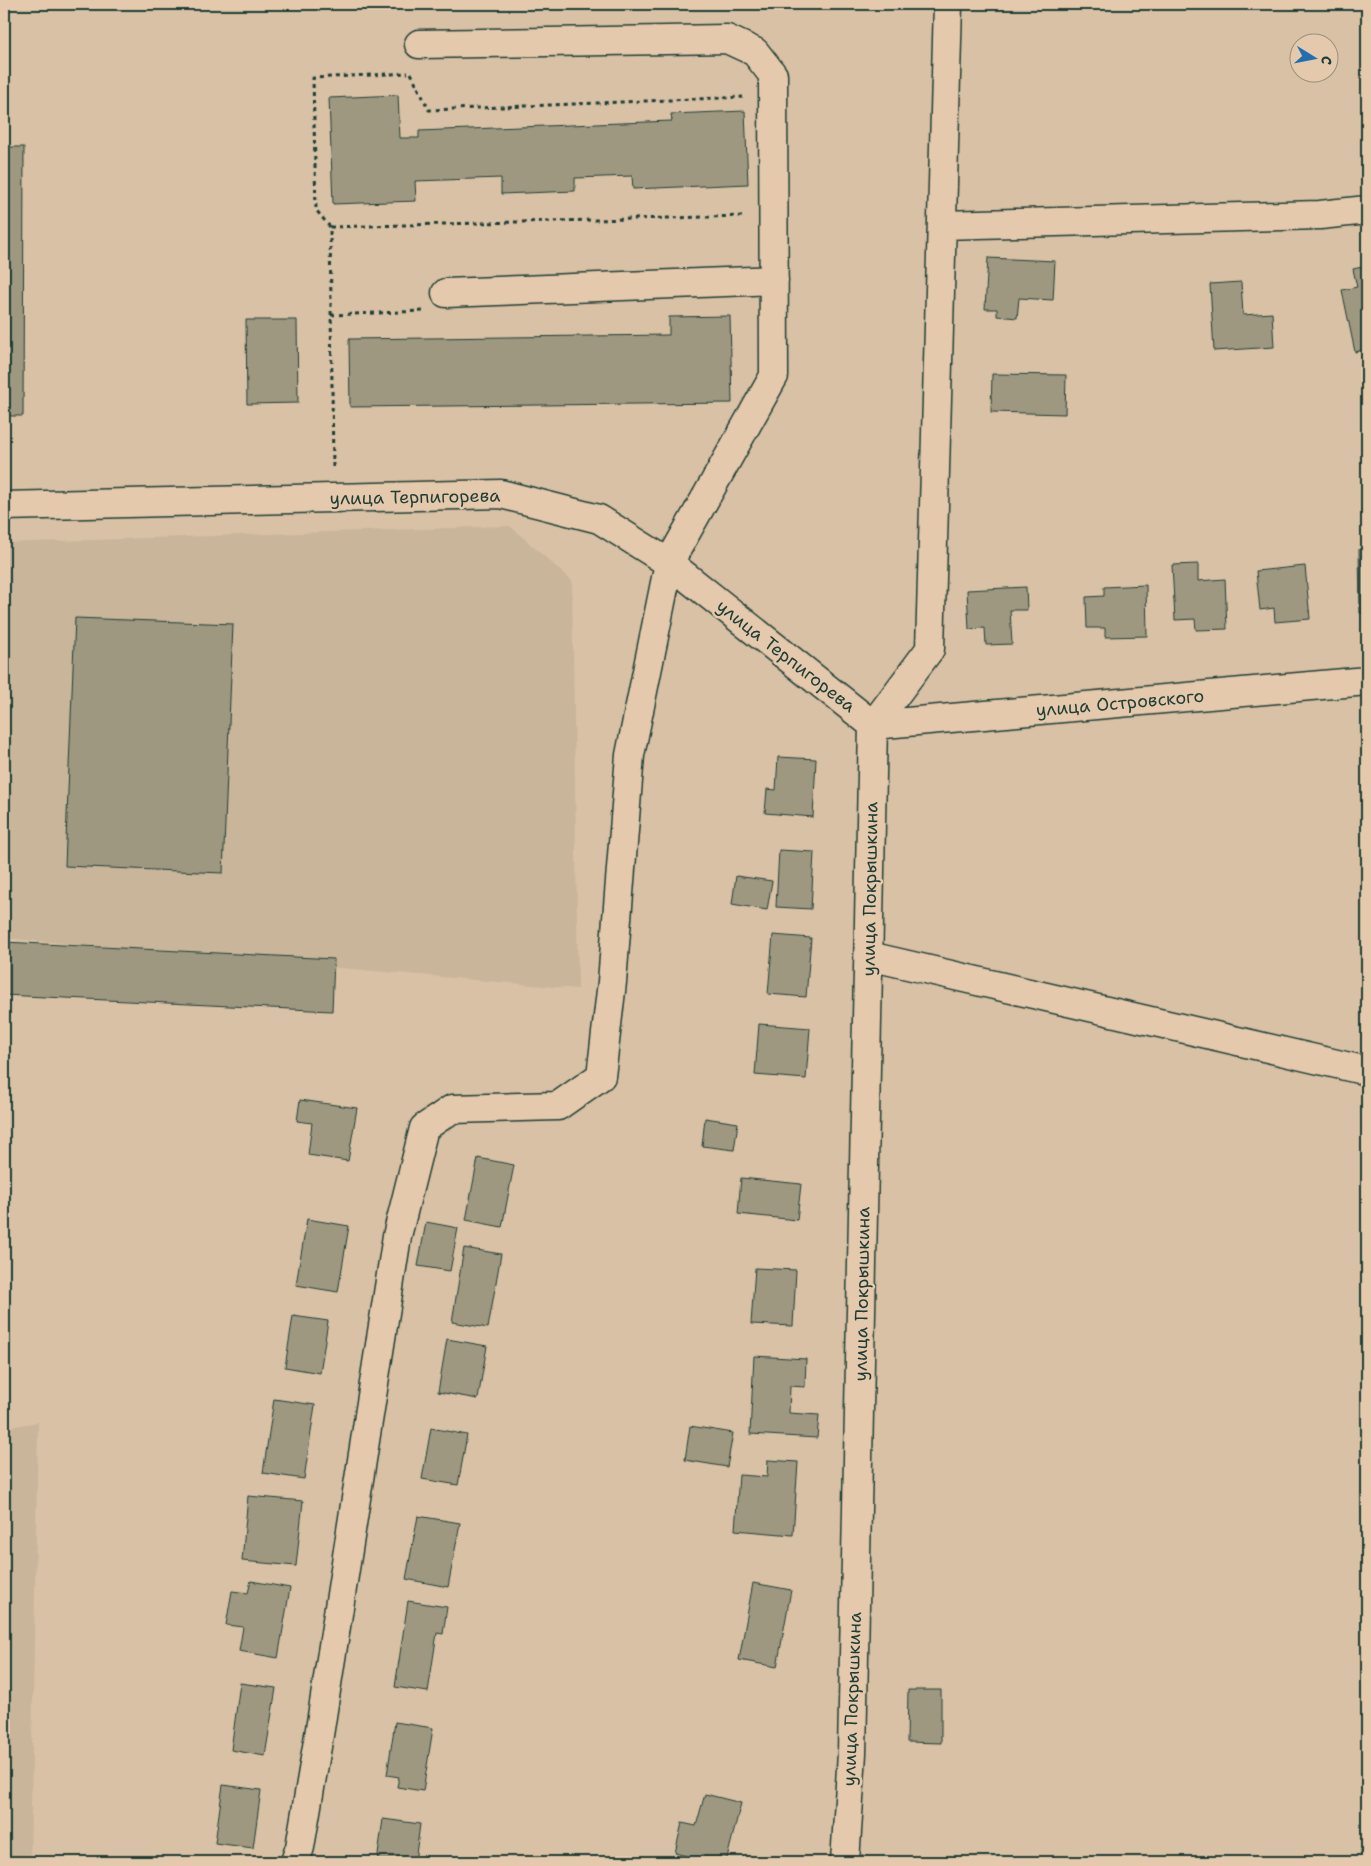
<svg xmlns="http://www.w3.org/2000/svg" width="1371" height="1866" font-family="'Shantell Sans',sans-serif">
<rect width="100%" height="100%" fill="#d9c1a5"/>
<filter id="ink" filterUnits="userSpaceOnUse"><feTurbulence type="fractalNoise" baseFrequency=".02" numOctaves="2"/><feDisplacementMap in="SourceGraphic" scale="10" xChannelSelector="R" yChannelSelector="G"/><feConvolveMatrix kernelMatrix="1 2 1 2 8 2 1 2 1" color-interpolation-filters="sRGB"/></filter>
<g filter="url(#ink)">
<path fill="#c8b59a" d="M 510,526 L 572,581 L 578,989 L 4,938 L 4,543 Z
M 38,1422 L 30,1862 L 4,1862 L 4,1428 Z"/>
<path fill="#9f9881" stroke="#1f3d34" d="M 398,95 L 400,138 L 419,138 L 419,131 L 672,121 L 671,114 L 745,111 L 748,184 L 633,189 L 632,176 L 575,178 L 575,191 L 501,194 L 501,178 L 415,181 L 416,201 L 333,204 L 329,98 Z
M 4,147 L 24,147 L 23,416 L 4,416 Z
M 988,258 L 1055,261 L 1053,300 L 1019,298 L 1017,318 L 997,316 L 997,309 L 985,309 Z
M 1367,266 L 1367,349 L 1355,352 L 1342,290 L 1357,287 L 1353,269 Z
M 1241,282 L 1243,315 L 1272,313 L 1274,347 L 1214,351 L 1210,284 Z
M 730,316 L 732,403 L 350,407 L 349,339 L 669,335 L 669,317 Z
M 246,320 L 297,320 L 298,403 L 247,404 Z
M 992,374 L 1066,375 L 1065,414 L 991,412 Z
M 1367,548 L 1367,613 L 1360,613 L 1359,549 Z
M 1198,564 L 1198,581 L 1225,579 L 1227,629 L 1196,630 L 1195,619 L 1175,620 L 1172,565 Z
M 1305,566 L 1310,619 L 1275,622 L 1274,608 L 1260,610 L 1256,571 Z
M 1146,585 L 1147,636 L 1105,637 L 1105,628 L 1087,628 L 1086,597 L 1104,596 L 1104,587 Z
M 1026,587 L 1027,610 L 1010,610 L 1012,644 L 986,645 L 985,628 L 969,629 L 967,590 Z
M 75,618 L 233,624 L 223,873 L 65,866 Z
M 778,757 L 816,759 L 813,817 L 765,813 L 767,789 L 776,790 Z
M 779,850 L 814,852 L 811,909 L 776,907 Z
M 736,876 L 772,881 L 767,910 L 732,904 Z
M 773,935 L 811,938 L 806,997 L 768,994 Z
M 4,942 L 334,959 L 332,1011 L 4,995 Z
M 759,1024 L 810,1028 L 806,1079 L 755,1075 Z
M 300,1100 L 357,1108 L 348,1161 L 308,1155 L 312,1123 L 297,1121 Z
M 705,1118 L 738,1123 L 734,1150 L 702,1146 Z
M 478,1158 L 514,1165 L 502,1227 L 466,1220 Z
M 741,1178 L 801,1184 L 797,1220 L 738,1214 Z
M 307,1219 L 349,1226 L 338,1292 L 296,1285 Z
M 426,1222 L 458,1228 L 450,1271 L 418,1266 Z
M 464,1248 L 501,1254 L 488,1328 L 452,1322 Z
M 755,1268 L 796,1270 L 793,1326 L 751,1324 Z
M 293,1316 L 328,1321 L 320,1373 L 285,1367 Z
M 447,1339 L 487,1346 L 478,1399 L 438,1392 Z
M 754,1356 L 806,1359 L 805,1387 L 790,1386 L 789,1413 L 819,1415 L 817,1438 L 750,1434 Z
M 274,1399 L 315,1405 L 304,1479 L 263,1473 Z
M 690,1426 L 733,1433 L 727,1467 L 685,1460 Z
M 431,1428 L 467,1435 L 458,1485 L 422,1479 Z
M 768,1460 L 798,1462 L 793,1535 L 735,1530 L 739,1475 L 767,1477 Z
M 248,1496 L 303,1501 L 296,1566 L 242,1561 Z
M 418,1516 L 460,1523 L 448,1587 L 406,1579 Z
M 251,1581 L 290,1588 L 278,1658 L 239,1651 L 243,1627 L 226,1625 L 232,1591 L 248,1593 Z
M 753,1583 L 791,1590 L 777,1667 L 739,1660 Z
M 408,1601 L 447,1607 L 443,1634 L 437,1633 L 428,1692 L 395,1687 Z
M 240,1683 L 276,1688 L 265,1756 L 231,1750 Z
M 908,1690 L 941,1690 L 941,1743 L 907,1742 Z
M 395,1722 L 433,1728 L 423,1791 L 397,1787 L 399,1777 L 387,1775 Z
M 223,1785 L 261,1790 L 253,1848 L 215,1843 Z
M 705,1794 L 741,1803 L 726,1862 L 710,1862 L 675,1853 L 682,1823 L 696,1826 Z
M 383,1819 L 420,1824 L 415,1862 L 377,1862 Z"/>
<g fill="none" stroke-linecap="round" stroke-linejoin="round">
<defs>
<path id="minor" d="M 942,225 L 1320,215 L 1367,210
M 446,293 L 774,280
M 4,506 L 501,494 L 599,519 L 669,563 L 873,725
M 873,725 L 930,649 L 948,4
M 873,725 L 1367,681
M 869,956 L 1367,1071
M 295,1862 L 300,1847 L 320,1729 L 397,1236 L 424,1128 L 452,1109 L 558,1106 L 601,1076 L 612,982 L 630,755 L 669,563 L 774,376 L 773,75 L 755,52 L 727,39 L 419,44
M 845,1862 L 852,1753 L 873,725"/>
</defs>
<use href="#minor" stroke="#1f3d34" stroke-width="31"/>
<path stroke="#1f3d34" stroke-width="3" stroke-dasharray="4 4" stroke-linecap="butt" d="M 411,73 L 429,110 L 743,97
M 330,227 L 744,216
M 331,315 L 423,311
M 333,467 L 330,227 L 316,210 L 313,78 L 408,73"/>
<use href="#minor" stroke="#e5c9ac" stroke-width="28"/>
</g>
</g>
<g text-anchor="middle" stroke-width="5" stroke-linejoin="round" paint-order="stroke">
<g font-size="18" fill="#1f3d34" stroke="#e5c9ac">
<text transform="translate(415 497) rotate(-1)" y="6">улица Терпигорева</text>
<text transform="translate(786 656) rotate(38)" y="6">улица Терпигорева</text>
<text transform="translate(1120 703) rotate(-5)" y="6">улица Островского</text>
<text transform="translate(870 889) rotate(-89)" y="6">улица Покрышкина</text>
<text transform="translate(862 1294) rotate(-89)" y="6">улица Покрышкина</text>
<text transform="translate(852 1699) rotate(-88)" y="6">улица Покрышкина</text>
</g>
</g>
<rect width="1371" height="1866" fill="none" stroke="#e5c9ac" stroke-width="20"/>
<rect x="10" y="10" width="1351" height="1846" fill="none" stroke="#1f3d34" stroke-width="2" filter="url(#ink)"/>
<g transform="translate(1314 58) rotate(100)"><circle r="24" fill="#e5c9ac" stroke="#96917c"/>
<path d="M0-4L9 19L0 12L-9 19Z" fill="#1f6fb2"/>
<text y="-8" font-size="14" font-weight="bold" text-anchor="middle" fill="#1f3d34">С</text>
</g>
</svg>
